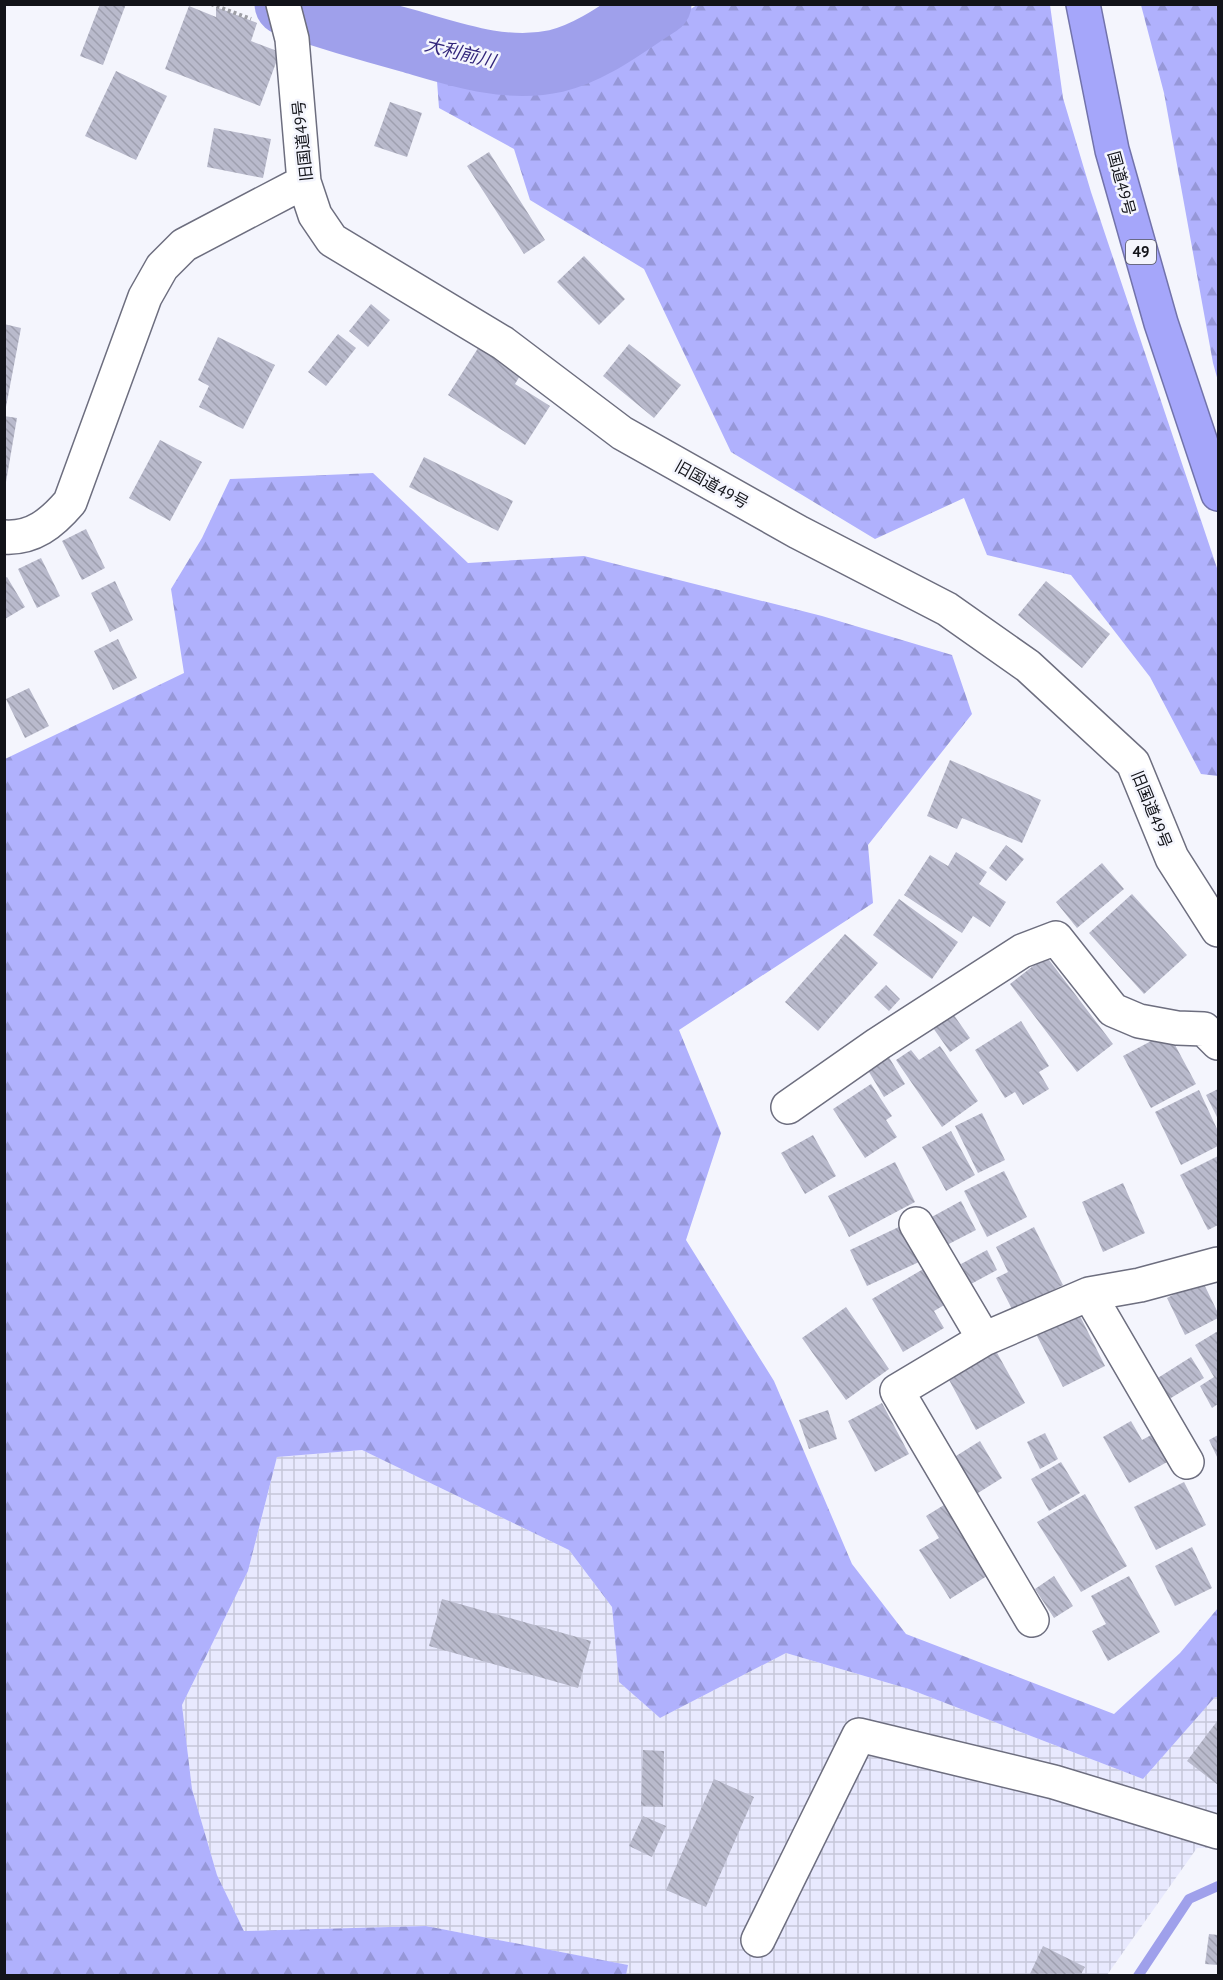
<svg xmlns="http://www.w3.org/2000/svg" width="1223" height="1980" font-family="'PT Sans','Noto Sans JP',sans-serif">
<defs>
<pattern id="industrial-grid" width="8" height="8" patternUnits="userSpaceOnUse" patternTransform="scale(1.5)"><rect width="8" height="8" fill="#e8e9fe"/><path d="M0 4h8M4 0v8" fill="none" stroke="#c6c7d9"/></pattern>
<pattern id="forest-firs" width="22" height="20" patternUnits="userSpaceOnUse" patternTransform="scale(1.5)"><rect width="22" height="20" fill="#b0b1fd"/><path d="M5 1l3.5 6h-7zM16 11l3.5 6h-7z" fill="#9697d8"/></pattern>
<pattern id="building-back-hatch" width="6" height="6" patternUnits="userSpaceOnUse" patternTransform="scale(1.5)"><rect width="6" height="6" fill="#b9bacc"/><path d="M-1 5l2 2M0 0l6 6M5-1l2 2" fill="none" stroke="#9e9faf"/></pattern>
</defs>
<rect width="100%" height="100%" fill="#f4f5fd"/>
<path fill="url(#industrial-grid)" d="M 362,1450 L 569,1550 L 612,1607 L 619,1682 L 660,1718 L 786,1653 L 909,1689 L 1143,1779 L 1215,1696 L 1218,1697 L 1218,1848 L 1197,1848 L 1107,1975 L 626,1975 L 627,1965 L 426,1926 L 244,1931 L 217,1875 L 192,1789 L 182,1705 L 248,1571 L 277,1457 Z"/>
<path fill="url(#forest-firs)" d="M 697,5 L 1050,5 L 1063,98 L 1091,192 L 1218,571 L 1218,776 L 1201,774 L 1150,677 L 1071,575 L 987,555 L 964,498 L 875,539 L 731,452 L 644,269 L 530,200 L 514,149 L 439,108 L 437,81 L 518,77 L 648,35 Z
M 1141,5 L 1218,5 L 1218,381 L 1213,363 L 1164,93 Z
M 373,473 L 468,563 L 584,556 L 822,616 L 952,655 L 972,714 L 868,845 L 873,903 L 679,1030 L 721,1133 L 686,1240 L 774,1381 L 852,1564 L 906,1634 L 1114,1714 L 1180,1653 L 1218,1608 L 1218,1697 L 1215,1697 L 1143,1779 L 909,1689 L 786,1653 L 660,1718 L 619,1682 L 612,1607 L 569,1550 L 362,1450 L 277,1457 L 248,1571 L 182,1705 L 192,1789 L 217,1875 L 244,1931 L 426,1926 L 628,1965 L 626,1975 L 5,1975 L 5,759 L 184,673 L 171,589 L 202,538 L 230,479 Z"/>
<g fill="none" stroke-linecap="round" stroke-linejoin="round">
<path stroke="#9fa0eb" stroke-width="10" d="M 1138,1976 L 1189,1899 L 1218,1886"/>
<path stroke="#9fa0eb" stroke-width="63" d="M 286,4 C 327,18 368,30 409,41 C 457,55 506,72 556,61 C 594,52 628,24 660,4"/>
</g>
<path fill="url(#building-back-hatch)" d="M 100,4 L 126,4 L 103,65 L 80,56 Z
M 189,6 L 216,17 L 216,7 L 257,23 L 251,41 L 280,52 L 260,106 L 165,69 Z
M 116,71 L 167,96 L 136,160 L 85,136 Z
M 390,102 L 422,113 L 407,157 L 374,146 Z
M 214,128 L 271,139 L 263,178 L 207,167 Z
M 489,152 L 545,240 L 524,254 L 467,166 Z
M 584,256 L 625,299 L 599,325 L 557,282 Z
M 371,304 L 390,320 L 368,347 L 349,331 Z
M 4,324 L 21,328 L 6,407 L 4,407 Z
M 338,334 L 356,348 L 326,386 L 308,372 Z
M 218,337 L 275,365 L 243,429 L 199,407 L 209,386 L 198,380 Z
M 482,342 L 524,369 L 515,384 L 550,406 L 525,445 L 448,395 Z
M 629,344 L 681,385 L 654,418 L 603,376 Z
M 4,416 L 17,418 L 6,482 L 4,482 Z
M 160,440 L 202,462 L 170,521 L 129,498 Z
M 424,457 L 513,501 L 498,531 L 409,487 Z
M 86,529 L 105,568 L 82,580 L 62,541 Z
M 41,558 L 60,596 L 37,608 L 18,569 Z
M 7,577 L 25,607 L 5,619 L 5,578 Z
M 115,581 L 133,620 L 110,632 L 91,593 Z
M 1046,581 L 1110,634 L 1082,668 L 1018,615 Z
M 118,639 L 137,678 L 113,690 L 94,651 Z
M 29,688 L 49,726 L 25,738 L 6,699 Z
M 950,760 L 1041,800 L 1022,843 L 962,818 L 957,829 L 927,816 Z
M 1006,845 L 1024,859 L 1006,881 L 989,868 Z
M 956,852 L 987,872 L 979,884 L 1006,902 L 990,927 L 973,916 L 962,933 L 904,895 L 930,855 L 948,866 Z
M 1102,863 L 1124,889 L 1077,928 L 1056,902 Z
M 1132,894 L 1187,955 L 1144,994 L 1089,933 Z
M 899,899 L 958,942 L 932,979 L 873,935 Z
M 845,934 L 878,963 L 818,1031 L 785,1002 Z
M 1046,956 L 1113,1044 L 1077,1072 L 1010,984 Z
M 886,985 L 900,999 L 889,1011 L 874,997 Z
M 951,1011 L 970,1038 L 950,1052 L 931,1025 Z
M 1021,1021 L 1049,1066 L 1039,1072 L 1049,1089 L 1023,1105 L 1015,1092 L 1005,1098 L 975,1050 Z
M 1168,1032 L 1196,1084 L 1151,1108 L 1123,1056 Z
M 940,1046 L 978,1101 L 942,1127 L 896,1060 L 911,1050 L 919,1060 Z
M 887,1054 L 905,1084 L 884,1097 L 866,1067 Z
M 871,1084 L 892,1116 L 886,1120 L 897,1137 L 865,1158 L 833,1109 Z
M 1218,1089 L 1218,1119 L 1206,1095 Z
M 1199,1090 L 1218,1131 L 1218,1146 L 1181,1165 L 1155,1112 Z
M 982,1113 L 1005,1160 L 978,1173 L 955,1126 Z
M 951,1131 L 975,1175 L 946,1191 L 922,1147 Z
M 813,1135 L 836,1176 L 805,1194 L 781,1153 Z
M 1218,1156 L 1218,1225 L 1208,1230 L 1180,1175 Z
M 895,1162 L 915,1202 L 849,1237 L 828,1196 Z
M 1004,1171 L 1027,1217 L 987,1237 L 964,1191 Z
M 1123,1183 L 1145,1233 L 1103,1252 L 1082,1202 Z
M 961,1201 L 976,1230 L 943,1247 L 928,1219 Z
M 903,1225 L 919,1262 L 867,1286 L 850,1250 Z
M 1034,1227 L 1063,1285 L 1013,1311 L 996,1278 L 1008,1272 L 996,1247 Z
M 987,1250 L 997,1270 L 971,1284 L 961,1264 Z
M 925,1268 L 946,1304 L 934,1311 L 944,1328 L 903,1352 L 872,1299 Z
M 1202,1280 L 1218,1313 L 1218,1318 L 1185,1335 L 1167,1298 Z
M 846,1307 L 889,1369 L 846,1400 L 802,1338 Z
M 1077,1310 L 1105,1366 L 1063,1387 L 1035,1332 Z
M 1218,1331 L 1218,1404 L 1212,1408 L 1200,1386 L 1214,1377 L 1195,1345 Z
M 996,1351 L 1025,1403 L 976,1430 L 948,1378 Z
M 1191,1357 L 1204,1378 L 1166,1401 L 1153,1381 Z
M 882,1403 L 909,1454 L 875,1472 L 848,1421 Z
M 828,1410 L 837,1439 L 809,1449 L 799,1420 Z
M 1131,1421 L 1142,1440 L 1153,1434 L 1169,1461 L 1129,1483 L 1103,1437 Z
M 1045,1433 L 1058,1459 L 1040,1469 L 1027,1442 Z
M 1218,1435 L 1218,1459 L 1209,1440 Z
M 980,1441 L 1002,1478 L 970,1498 L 948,1461 Z
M 1061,1462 L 1080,1493 L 1049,1511 L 1031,1479 Z
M 1184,1482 L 1206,1525 L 1156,1550 L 1134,1507 Z
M 1085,1494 L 1127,1566 L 1081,1592 L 1037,1522 Z
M 944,1505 L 987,1576 L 950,1599 L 919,1550 L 939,1538 L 926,1516 Z
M 1192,1547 L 1212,1588 L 1175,1606 L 1155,1566 Z
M 1054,1576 L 1073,1606 L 1054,1618 L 1035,1589 Z
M 1129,1576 L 1160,1632 L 1108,1661 L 1092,1631 L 1106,1624 L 1091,1596 Z
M 442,1599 L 591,1641 L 578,1688 L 429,1646 Z
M 1218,1720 L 1218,1785 L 1187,1761 Z
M 643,1750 L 664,1751 L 663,1807 L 641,1806 Z
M 714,1779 L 754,1797 L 706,1907 L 666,1890 Z
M 643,1816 L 666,1826 L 652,1857 L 629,1846 Z
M 1209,1934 L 1218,1935 L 1218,1965 L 1205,1964 Z
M 1043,1946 L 1085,1967 L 1080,1976 L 1029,1976 Z"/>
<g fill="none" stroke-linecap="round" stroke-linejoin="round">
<defs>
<path id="minor" d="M 283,4 L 292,39 L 304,182 L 315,215 L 332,240 L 503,343 L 622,433 L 798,532 L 947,609 L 1028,666 L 1133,763 L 1172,858 L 1218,930
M 4,537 C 33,539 52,523 70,502 L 145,297 L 162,267 L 184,245 L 304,182
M 788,1107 L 878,1044 L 1022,951 L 1056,938 L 1113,1010 L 1139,1021 L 1177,1028 L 1204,1029 L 1218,1043
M 916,1224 L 984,1339
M 1089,1294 L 1187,1462
M 1032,1620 L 897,1391 L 984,1339 L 1089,1294 L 1140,1285 L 1218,1264
M 758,1940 L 859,1735 L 1054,1782 L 1218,1832"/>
<path id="highway" d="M 1083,4 L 1112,150 L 1161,323 L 1218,494"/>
</defs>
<use href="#minor" stroke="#6d6e7f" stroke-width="36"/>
<use href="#highway" stroke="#7273ab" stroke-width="36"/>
<path stroke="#9d9ea5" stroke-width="4" stroke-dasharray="3 3" stroke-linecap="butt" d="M 211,4 L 251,19"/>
<use href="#minor" stroke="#fff" stroke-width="33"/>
<use href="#highway" stroke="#a5a6fa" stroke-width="33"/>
</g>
<g text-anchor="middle" stroke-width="5" stroke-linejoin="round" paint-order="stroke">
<rect fill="#f4f5fd" stroke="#56575d" stroke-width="1.5" x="1126" y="240" width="30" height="24" rx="4.5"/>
<g font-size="15" font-weight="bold" fill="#121319">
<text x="1141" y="257">49</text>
</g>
<g font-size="16" fill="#121319" stroke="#f4f5fd">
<text transform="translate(302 141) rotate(-96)" y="6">旧国道49号</text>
<text transform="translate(1122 183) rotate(75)" y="6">国道49号</text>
<text transform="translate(712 484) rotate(29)" y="6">旧国道49号</text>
<text transform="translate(1152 809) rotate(68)" y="6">旧国道49号</text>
</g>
<g font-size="18" font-style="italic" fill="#31257a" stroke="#f4f5fd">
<text transform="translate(460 53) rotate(14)" y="6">大利前川</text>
</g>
</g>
<rect width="1223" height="1980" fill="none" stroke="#121319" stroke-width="12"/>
</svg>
